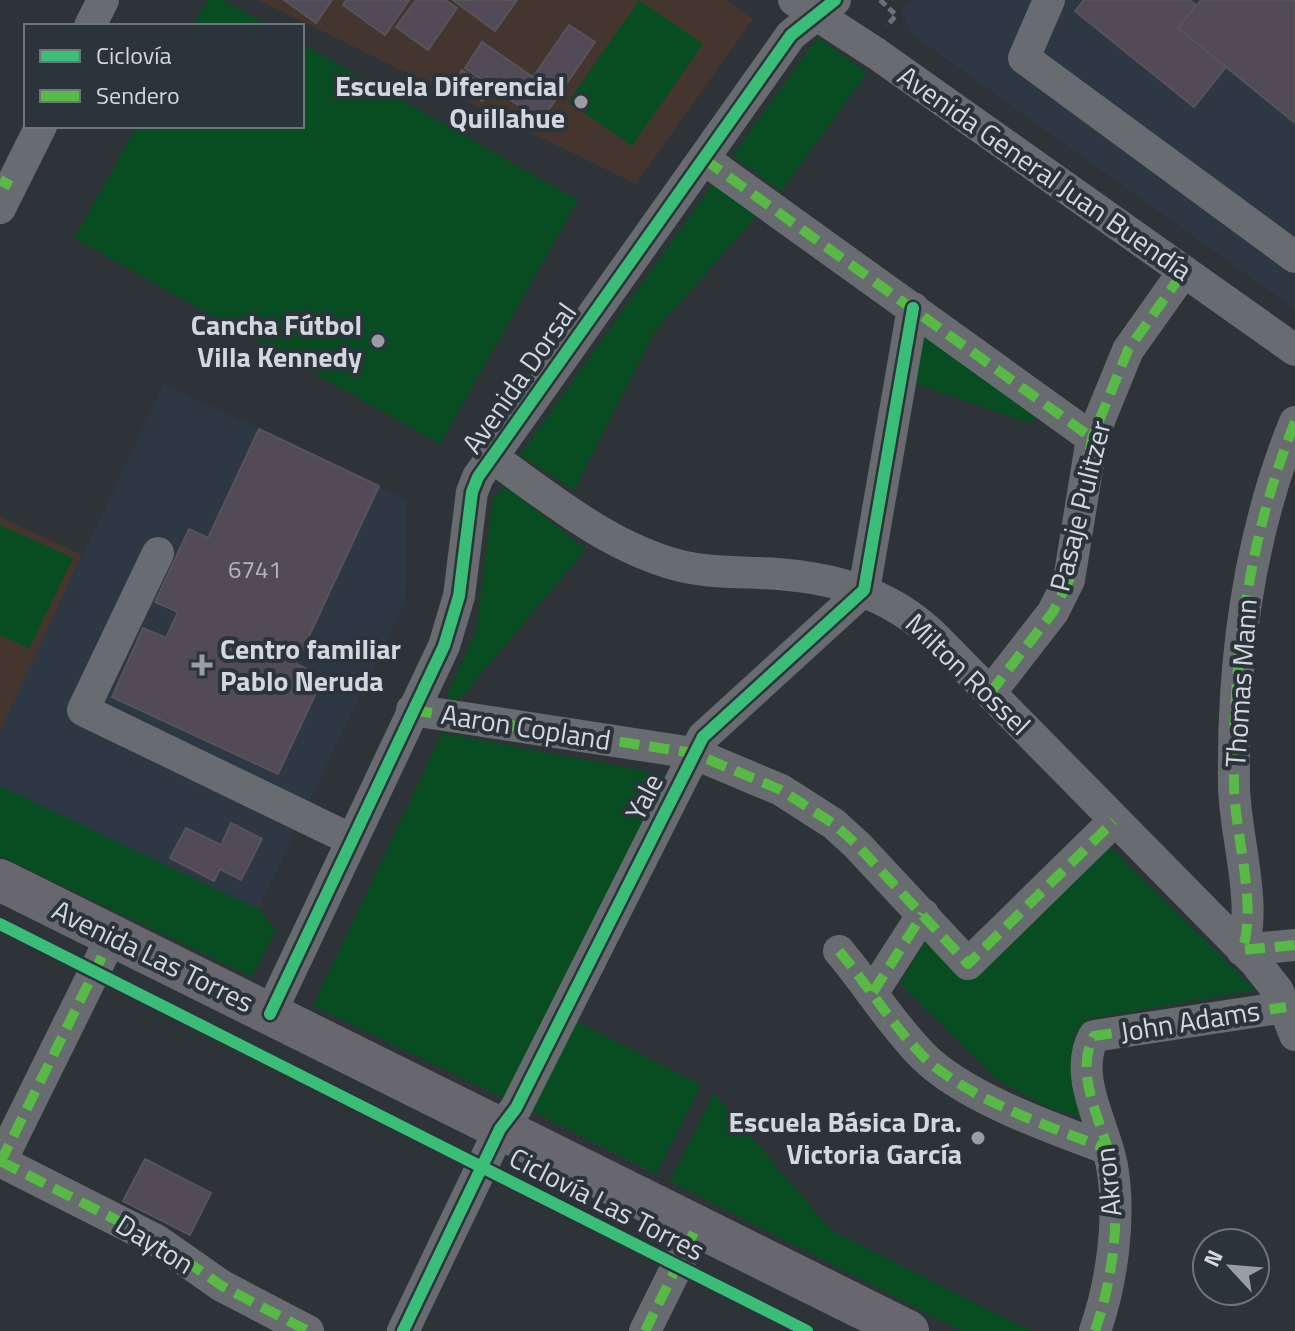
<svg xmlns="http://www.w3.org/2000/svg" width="1295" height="1331" font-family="'Titillium Web',sans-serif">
<rect width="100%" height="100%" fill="#2e3338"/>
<path fill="#2d3844" d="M 913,0 L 1295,0 L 1295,309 L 913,35 L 901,12 Z
M 164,384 L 406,499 L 405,601 L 258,909 L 0,786 L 0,729 Z"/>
<path fill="#44352e" d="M 258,0 L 727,0 L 753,19 L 636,184 Z
M 0,517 L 82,555 L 0,731 Z"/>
<path fill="#084d22" d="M 208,0 L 223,0 L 269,26 L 193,26 Z
M 639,0 L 703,44 L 632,146 L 568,102 Z
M 818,37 L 867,73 L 781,191 L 732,156 Z
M 302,44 L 578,200 L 440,444 L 74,238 L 137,126 L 302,126 Z
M 715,181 L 759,213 L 655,331 L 574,490 L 520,455 Z
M 918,333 L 1038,410 L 1032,424 L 911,382 Z
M 505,486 L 586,549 L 459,700 L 446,697 L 476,631 L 493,498 Z
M 0,525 L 73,558 L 29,649 L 0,635 Z
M 442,733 L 666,775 L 506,1099 L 313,1006 Z
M 0,786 L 258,909 L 276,930 L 252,977 L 0,856 Z
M 1105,843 L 1256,990 L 1088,1019 L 1073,1036 L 1089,1120 L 1049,1108 L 996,1079 L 900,984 L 925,940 L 957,975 Z
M 576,1021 L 701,1085 L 656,1174 L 530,1110 Z
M 714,1093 L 831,1230 L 1031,1331 L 961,1331 L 670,1181 Z"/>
<path fill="#534a57" stroke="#555559" stroke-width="2" d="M 284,0 L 332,0 L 316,23 Z
M 346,0 L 409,0 L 385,35 L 343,5 Z
M 416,0 L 445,0 L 457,8 L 428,50 L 396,27 Z
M 453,0 L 517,0 L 495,31 Z
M 1084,0 L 1190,0 L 1196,5 L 1178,28 L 1226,67 L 1194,107 L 1075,11 Z
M 1201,0 L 1295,0 L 1295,123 L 1178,28 Z
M 569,25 L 595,42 L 541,121 L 465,68 L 482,42 L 533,77 Z
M 462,70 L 490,89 L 482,101 L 454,82 Z
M 259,429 L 379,486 L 296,664 L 314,672 L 305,690 L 315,695 L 278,774 L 112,697 L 143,628 L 166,638 L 178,612 L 155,602 L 189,529 L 208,538 Z
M 231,823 L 262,839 L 241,880 L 220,869 L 214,881 L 170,858 L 186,828 L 221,845 Z
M 145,1159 L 211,1193 L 190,1235 L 123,1201 Z"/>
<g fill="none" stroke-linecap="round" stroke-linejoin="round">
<path stroke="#6c6f73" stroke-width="5" stroke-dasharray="8 4" stroke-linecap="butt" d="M 880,0 L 896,15 L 887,26"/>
<path stroke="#686b6f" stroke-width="32" d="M 794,0 L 877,54 L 1295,350
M 1049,0 L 1024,58 L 1295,257
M 90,26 L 103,0
M 704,159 L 1092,438
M 0,208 L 41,126
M 1295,422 C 1248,538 1232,661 1234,787 C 1235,835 1258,907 1242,950 L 1295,945
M 492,457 C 551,499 610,548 681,566 C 707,572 733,572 760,573 C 827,576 888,590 937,639 L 1256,963 L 1278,991 L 1295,1035
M 158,553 L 83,710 L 352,840
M 990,693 L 1053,612 L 1069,580 L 1092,438 L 1128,350 L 1184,271
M 412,710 L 693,753 L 781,790 L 834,824 L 857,845 L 968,964 L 1114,821
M 839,951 C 867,984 892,1025 923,1056 C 965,1098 1052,1128 1108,1149
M 873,992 L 923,914
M 270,1014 L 444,646 L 459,596 L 472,492 L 478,477 L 791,35 L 835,0
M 0,1161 L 156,1240 L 222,1286 L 308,1331
M 0,1163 L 112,936
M 403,1331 L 500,1129 L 516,1108 L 703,737 L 864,590 L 913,308
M 645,1331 L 697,1226
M 1095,1331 C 1112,1282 1121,1218 1112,1166 C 1105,1126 1072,1076 1094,1036 L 1286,1007"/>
<path stroke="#68676e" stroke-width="42" d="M 0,880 L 908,1331"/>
<path stroke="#58b947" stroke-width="10" stroke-dasharray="20 10" stroke-linecap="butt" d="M 704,159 L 1092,438
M 0,180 L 11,186
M 1295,422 C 1248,538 1232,661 1234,787 C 1235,835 1258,907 1242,950 L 1295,945
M 990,693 L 1053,612 L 1069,580 L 1092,438 L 1128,350 L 1184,271
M 412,710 L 693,753 L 781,790 L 834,824 L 857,845 L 968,964 L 1114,821
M 839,951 C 867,984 892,1025 923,1056 C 965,1098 1052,1128 1108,1149
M 873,992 L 923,914
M 0,1161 L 156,1240 L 222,1286 L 308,1331
M 0,1163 L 112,936
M 645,1331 L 697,1226
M 1095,1331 C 1112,1282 1121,1218 1112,1166 C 1105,1126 1072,1076 1094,1036 L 1286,1007"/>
<defs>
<path id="cycleway" d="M 0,924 L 807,1331
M 270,1014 L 444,646 L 459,596 L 472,492 L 478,477 L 791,35 L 835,0
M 403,1331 L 500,1129 L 516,1108 L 703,737 L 864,590 L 913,308"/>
</defs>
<use href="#cycleway" stroke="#2b333b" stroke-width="17"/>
<use href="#cycleway" stroke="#3abd76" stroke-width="12"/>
</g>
<g fill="#9a9ea4" stroke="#2b333b" stroke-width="3">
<circle cx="581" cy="102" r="8"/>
<circle cx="378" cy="341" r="8"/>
<path d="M198 653h8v8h8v8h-8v8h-8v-8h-8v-8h8z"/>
<circle cx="978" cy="1138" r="8"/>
</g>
<g text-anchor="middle" stroke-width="8" stroke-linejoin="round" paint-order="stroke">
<g font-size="24" fill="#b4b4bc">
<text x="255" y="578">6741</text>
</g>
<g font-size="28" font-weight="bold" fill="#d4d8de" stroke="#2b333b" text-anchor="end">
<text x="565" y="96">Escuela Diferencial<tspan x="565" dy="32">Quillahue</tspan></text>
<text x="362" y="335">Cancha Fútbol<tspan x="362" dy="32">Villa Kennedy</tspan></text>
<text x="220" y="659" text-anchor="start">Centro familiar<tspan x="220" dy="32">Pablo Neruda</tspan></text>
<text x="962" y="1132">Escuela Básica Dra.<tspan x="962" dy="32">Victoria García</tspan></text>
</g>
<g font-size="28" fill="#d4d8de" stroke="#2b333b">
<text transform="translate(1045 173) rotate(35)" y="10">Avenida General Juan Buendía</text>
<text transform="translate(519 378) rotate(-55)" y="10">Avenida Dorsal</text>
<text transform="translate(1080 506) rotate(-76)" y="10">Pasaje Pulitzer</text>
<text transform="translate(968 674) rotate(44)" y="10">Milton Rossel</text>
<text transform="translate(1241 683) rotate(-86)" y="10">Thomas Mann</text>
<text transform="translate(526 727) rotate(9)" y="10">Aaron Copland</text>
<text transform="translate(644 797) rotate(-63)" y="10">Yale</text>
<text transform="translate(153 956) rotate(26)" y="10">Avenida Las Torres</text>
<text transform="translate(1190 1021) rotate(-9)" y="10">John Adams</text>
<text transform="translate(1108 1182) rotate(-96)" y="10">Akron</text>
<text transform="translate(607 1204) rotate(27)" y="10">Ciclovía Las Torres</text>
<text transform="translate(155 1244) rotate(32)" y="10">Dayton</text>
</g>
</g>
<rect x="24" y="24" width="280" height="104" fill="#2b333b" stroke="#6f757c" stroke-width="2"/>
<rect x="40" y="50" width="40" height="12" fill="#3abd76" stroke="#6f757c" stroke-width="2"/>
<text x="96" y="64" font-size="24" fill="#d4d8de">Ciclovía</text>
<rect x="40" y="90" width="40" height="12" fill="#58b947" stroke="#6f757c" stroke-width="2"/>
<text x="96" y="104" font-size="24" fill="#d4d8de">Sendero</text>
<g transform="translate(1231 1267) rotate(296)"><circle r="38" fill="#2b333b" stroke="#6f757c" stroke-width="2"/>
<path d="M0-6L14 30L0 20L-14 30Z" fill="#9a9ea4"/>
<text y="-12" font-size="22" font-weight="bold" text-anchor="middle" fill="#d4d8de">N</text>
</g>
</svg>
